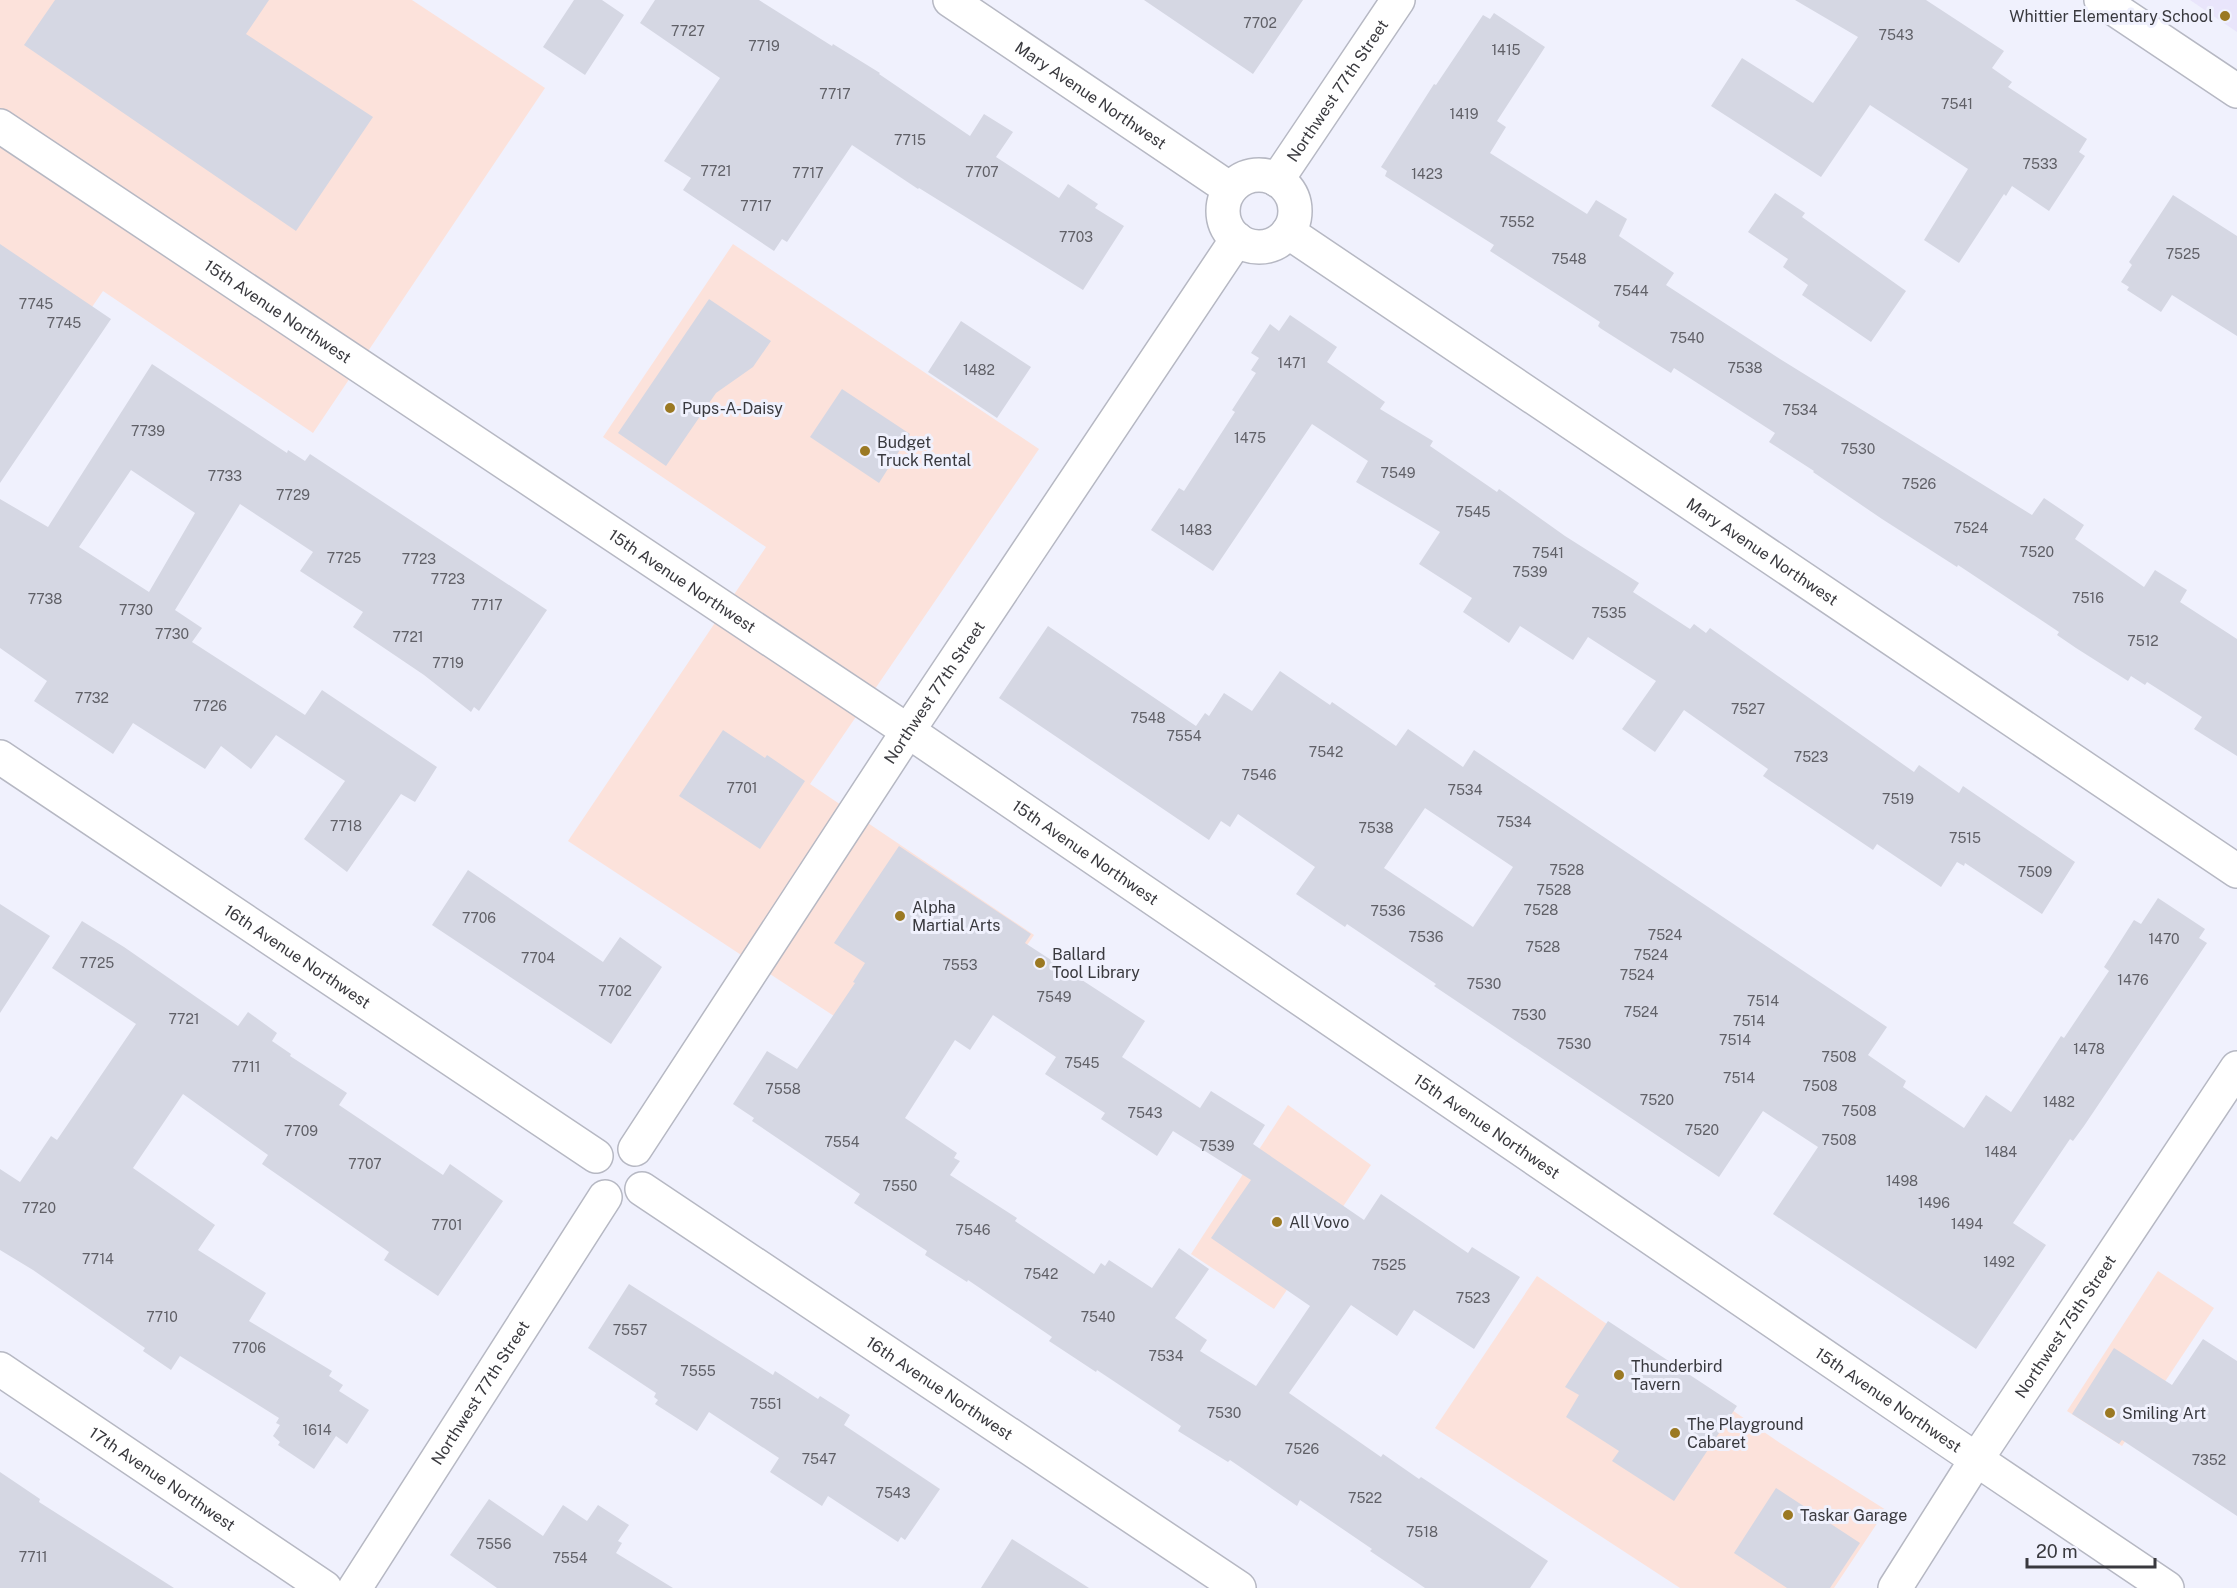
<svg xmlns="http://www.w3.org/2000/svg" width="2237" height="1588" font-family="'Public Sans',sans-serif">
<rect width="100%" height="100%" fill="#f0f1fd"/>
<path fill="#fce2db" d="M 0,0 L 412,0 L 545,88 L 313,433 L 103,291 L 0,441 Z
M 733,244 L 1039,449 L 810,784 L 1034,935 L 1016,961 L 872,1041 L 568,841 L 766,547 L 603,437 Z
M 1288,1105 L 1371,1165 L 1274,1309 L 1191,1254 Z
M 2158,1271 L 2214,1308 L 2122,1446 L 2067,1411 Z
M 1537,1276 L 1780,1443 L 1886,1510 L 1834,1588 L 1680,1588 L 1435,1428 Z"/>
<path fill="#e9e5fb" d="M 2190,0 L 2237,0 L 2237,32 Z"/>
<path fill="#d5d7e3" fill-rule="evenodd" d="M 55,0 L 269,0 L 246,34 L 373,117 L 296,231 L 24,45 Z
M 574,0 L 602,0 L 624,15 L 585,75 L 543,47 Z
M 655,0 L 759,0 L 832,46 L 833,44 L 880,73 L 879,74 L 970,136 L 984,114 L 1013,132 L 996,157 L 1059,198 L 1068,184 L 1098,204 L 1095,208 L 1124,226 L 1083,290 L 919,188 L 918,189 L 852,145 L 787,242 L 782,239 L 774,251 L 683,190 L 691,178 L 664,161 L 720,78 L 640,23 Z
M 1144,0 L 1303,0 L 1253,74 Z
M 1795,0 L 1926,0 L 2004,51 L 1992,68 L 2012,82 L 2008,87 L 2087,139 L 2079,152 L 2085,156 L 2049,211 L 2012,186 L 2006,196 L 2004,194 L 1959,263 L 1924,240 L 1968,169 L 1870,105 L 1821,177 L 1711,106 L 1742,58 L 1813,103 L 1858,37 Z
M 1494,13 L 1545,47 L 1497,121 L 1506,127 L 1490,153 L 1587,214 L 1596,200 L 1627,219 L 1619,236 L 1674,273 L 1666,285 L 1780,359 L 2032,515 L 2044,498 L 2084,525 L 2075,539 L 2144,587 L 2155,570 L 2187,590 L 2180,602 L 2237,639 L 2237,756 L 2194,729 L 2202,717 L 2147,682 L 2145,685 L 2131,676 L 2128,681 L 2076,648 L 2057,635 L 2059,632 L 1958,565 L 1957,567 L 1882,519 L 1813,472 L 1814,471 L 1769,442 L 1775,433 L 1674,368 L 1671,373 L 1600,328 L 1598,326 L 1600,322 L 1490,251 L 1494,245 L 1385,176 L 1387,171 L 1381,167 L 1434,84 L 1436,85 L 1483,15 L 1490,19 Z
M 1775,193 L 1805,213 L 1802,217 L 1906,291 L 1871,342 L 1802,295 L 1808,285 L 1783,267 L 1788,259 L 1748,232 Z
M 2173,195 L 2237,236 L 2237,336 L 2172,295 L 2161,312 L 2127,290 L 2129,287 L 2121,282 L 2132,265 L 2129,262 Z
M 0,244 L 111,319 L 0,483 Z
M 709,299 L 771,341 L 753,367 L 716,393 L 666,466 L 618,433 Z
M 1290,315 L 1337,347 L 1327,362 L 1385,402 L 1380,409 L 1433,441 L 1430,446 L 1497,492 L 1499,489 L 1565,536 L 1639,583 L 1633,592 L 1690,629 L 1694,624 L 1706,633 L 1710,628 L 1914,772 L 1919,765 L 1959,793 L 1963,786 L 2075,862 L 2042,914 L 1965,863 L 1964,866 L 1957,862 L 1941,887 L 1877,844 L 1873,850 L 1763,776 L 1768,769 L 1684,710 L 1655,752 L 1622,729 L 1656,681 L 1588,637 L 1573,660 L 1520,626 L 1509,643 L 1463,612 L 1472,598 L 1419,564 L 1440,532 L 1356,482 L 1368,461 L 1312,424 L 1213,571 L 1151,530 L 1179,488 L 1184,491 L 1235,412 L 1232,410 L 1256,373 L 1251,370 L 1259,358 L 1251,353 L 1270,324 L 1279,331 Z
M 961,321 L 1031,367 L 997,418 L 928,372 Z
M 152,364 L 287,453 L 288,450 L 305,461 L 310,454 L 547,610 L 479,711 L 474,707 L 471,712 L 424,675 L 353,627 L 363,612 L 300,571 L 313,552 L 240,504 L 175,610 L 202,628 L 192,642 L 305,715 L 322,690 L 437,767 L 415,802 L 401,794 L 347,872 L 304,839 L 345,781 L 276,735 L 251,769 L 221,746 L 205,769 L 133,723 L 113,754 L 34,701 L 47,681 L 0,648 L 0,499 L 48,527 ZM 131,470 L 195,513 L 149,592 L 79,547 Z
M 842,389 L 910,434 L 879,483 L 810,437 Z
M 1048,626 L 1196,726 L 1205,713 L 1209,716 L 1224,693 L 1252,711 L 1280,671 L 1330,705 L 1332,702 L 1396,746 L 1408,729 L 1463,767 L 1474,750 L 1887,1027 L 1868,1055 L 1906,1081 L 1903,1087 L 1964,1128 L 1986,1095 L 2011,1112 L 2061,1036 L 2064,1038 L 2109,971 L 2104,967 L 2134,920 L 2141,924 L 2158,898 L 2205,929 L 2199,938 L 2207,943 L 2084,1126 L 2073,1141 L 2070,1139 L 2013,1223 L 2046,1245 L 1976,1349 L 1773,1214 L 1818,1147 L 1763,1111 L 1719,1177 L 1434,986 L 1436,984 L 1347,924 L 1345,927 L 1296,894 L 1315,867 L 1238,814 L 1230,827 L 1221,821 L 1209,840 L 999,698 ZM 1425,808 L 1513,867 L 1473,927 L 1384,868 Z
M 723,730 L 765,758 L 767,755 L 805,781 L 760,849 L 679,796 Z
M 899,846 L 1031,934 L 1025,943 L 1145,1021 L 1122,1057 L 1200,1108 L 1211,1091 L 1265,1125 L 1253,1144 L 1364,1220 L 1381,1194 L 1468,1253 L 1472,1247 L 1520,1277 L 1474,1349 L 1414,1310 L 1397,1336 L 1351,1305 L 1289,1393 L 1381,1457 L 1383,1454 L 1419,1479 L 1421,1477 L 1548,1561 L 1530,1588 L 1425,1588 L 1370,1551 L 1372,1549 L 1300,1500 L 1297,1506 L 1230,1460 L 1228,1462 L 1178,1431 L 1181,1426 L 1097,1370 L 1096,1372 L 1049,1341 L 1052,1337 L 968,1280 L 967,1282 L 925,1255 L 927,1251 L 854,1203 L 860,1194 L 752,1121 L 754,1118 L 733,1104 L 767,1051 L 797,1069 L 855,983 L 853,982 L 865,963 L 834,943 ZM 993,1015 L 1056,1057 L 1045,1074 L 1105,1113 L 1101,1119 L 1157,1156 L 1173,1131 L 1251,1180 L 1211,1238 L 1310,1306 L 1256,1386 L 1200,1351 L 1207,1340 L 1175,1318 L 1209,1269 L 1179,1248 L 1152,1288 L 1109,1260 L 1105,1266 L 1101,1263 L 1094,1274 L 1015,1221 L 1017,1218 L 950,1175 L 960,1161 L 954,1158 L 957,1153 L 905,1118 L 955,1040 L 970,1050 Z
M 468,870 L 603,962 L 620,937 L 662,967 L 611,1044 L 432,925 Z
M 0,904 L 50,936 L 0,1013 Z
M 82,921 L 124,947 L 238,1026 L 248,1012 L 277,1033 L 272,1041 L 291,1054 L 290,1056 L 347,1093 L 339,1105 L 443,1175 L 450,1164 L 503,1201 L 438,1296 L 384,1260 L 389,1252 L 262,1164 L 268,1155 L 183,1094 L 133,1168 L 215,1225 L 198,1250 L 266,1293 L 249,1321 L 332,1371 L 329,1376 L 343,1385 L 339,1391 L 369,1410 L 347,1444 L 336,1436 L 314,1469 L 278,1445 L 280,1442 L 273,1436 L 280,1425 L 276,1423 L 279,1418 L 180,1356 L 171,1370 L 143,1351 L 145,1348 L 33,1270 L 0,1250 L 0,1169 L 20,1182 L 51,1136 L 57,1140 L 136,1024 L 52,968 Z
M 629,1284 L 773,1375 L 775,1371 L 818,1399 L 820,1396 L 850,1415 L 844,1425 L 940,1489 L 905,1540 L 901,1537 L 898,1542 L 828,1496 L 822,1506 L 770,1472 L 779,1458 L 709,1412 L 697,1431 L 655,1404 L 658,1400 L 654,1397 L 656,1393 L 588,1348 Z
M 1608,1321 L 1737,1406 L 1674,1501 L 1612,1461 L 1619,1451 L 1566,1417 L 1579,1395 L 1565,1387 Z
M 2203,1339 L 2237,1361 L 2237,1516 L 2122,1440 L 2119,1444 L 2072,1414 L 2114,1348 L 2172,1385 Z
M 0,1472 L 40,1499 L 39,1502 L 174,1588 L 0,1588 Z
M 1776,1488 L 1860,1543 L 1830,1588 L 1787,1588 L 1734,1553 Z
M 489,1499 L 543,1536 L 563,1505 L 587,1521 L 598,1505 L 629,1525 L 618,1541 L 622,1543 L 616,1553 L 673,1588 L 497,1588 L 450,1555 Z
M 1012,1539 L 1089,1588 L 981,1588 Z"/>
<g fill="none" stroke-linecap="round" stroke-linejoin="round">
<defs>
<g id="minor">
<path id="s1" d="M 950,0 L 1230,189"/>
<path d="M 2101,0 L 2237,91"/>
<circle cx="1259" cy="211" r="36"/>
<path id="s2" d="M 1277,180 L 1398,0"/>
<path id="s3" d="M 1288,232 L 2237,871"/>
<path id="s4" d="M 0,757 L 596,1156"/>
<path id="s5" d="M 635,1149 L 908,731 L 1237,239"/>
<path id="s6" d="M 642,1189 L 1239,1588"/>
<path id="s7" d="M 0,1369 L 325,1588"/>
<path id="s8" d="M 355,1588 L 605,1197"/>
<path id="s9" d="M 1895,1588 L 1976,1460 L 2237,1068"/>
</g>
<g id="major">
<path id="s10" d="M 0,126 L 908,731 L 1946,1439 L 2167,1588"/>
</g>
</defs>
<use href="#minor" stroke="#b6b8c3" stroke-width="36"/>
<use href="#major" stroke="#b6b8c3" stroke-width="36"/>
<use href="#minor" stroke="#fff" stroke-width="33"/>
<use href="#major" stroke="#fff" stroke-width="33"/>
</g>
<g fill="#9b7923" stroke="#f0f1fd" stroke-width="2">
<circle cx="2225" cy="16" r="6"/>
<circle cx="670" cy="408" r="6"/>
<circle cx="865" cy="451" r="6"/>
<circle cx="900" cy="916" r="6"/>
<circle cx="1040" cy="963" r="6"/>
<circle cx="1277" cy="1222" r="6"/>
<circle cx="1619" cy="1375" r="6"/>
<circle cx="2110" cy="1413" r="6"/>
<circle cx="1675" cy="1433" r="6"/>
<circle cx="1788" cy="1515" r="6"/>
</g>
<g text-anchor="middle" stroke-width="6" stroke-linejoin="round" paint-order="stroke">
<g font-size="14" fill="#606067">
<text x="1260" y="28">7702</text>
<text x="688" y="36">7727</text>
<text x="1896" y="40">7543</text>
<text x="764" y="51">7719</text>
<text x="1506" y="55">1415</text>
<text x="835" y="99">7717</text>
<text x="1957" y="109">7541</text>
<text x="1464" y="119">1419</text>
<text x="910" y="145">7715</text>
<text x="2040" y="169">7533</text>
<text x="716" y="176">7721</text>
<text x="982" y="177">7707</text>
<text x="808" y="178">7717</text>
<text x="1427" y="179">1423</text>
<text x="756" y="211">7717</text>
<text x="1517" y="227">7552</text>
<text x="1076" y="242">7703</text>
<text x="2183" y="259">7525</text>
<text x="1569" y="264">7548</text>
<text x="1631" y="296">7544</text>
<text x="36" y="309">7745</text>
<text x="64" y="328">7745</text>
<text x="1687" y="343">7540</text>
<text x="1292" y="368">1471</text>
<text x="1745" y="373">7538</text>
<text x="979" y="375">1482</text>
<text x="1800" y="415">7534</text>
<text x="148" y="436">7739</text>
<text x="1250" y="443">1475</text>
<text x="1858" y="454">7530</text>
<text x="1398" y="478">7549</text>
<text x="225" y="481">7733</text>
<text x="1919" y="489">7526</text>
<text x="293" y="500">7729</text>
<text x="1473" y="517">7545</text>
<text x="1971" y="533">7524</text>
<text x="1196" y="535">1483</text>
<text x="2037" y="557">7520</text>
<text x="1548" y="558">7541</text>
<text x="344" y="563">7725</text>
<text x="419" y="564">7723</text>
<text x="1530" y="577">7539</text>
<text x="448" y="584">7723</text>
<text x="2088" y="603">7516</text>
<text x="45" y="604">7738</text>
<text x="487" y="610">7717</text>
<text x="136" y="615">7730</text>
<text x="1609" y="618">7535</text>
<text x="172" y="639">7730</text>
<text x="408" y="642">7721</text>
<text x="2143" y="646">7512</text>
<text x="448" y="668">7719</text>
<text x="92" y="703">7732</text>
<text x="210" y="711">7726</text>
<text x="1748" y="714">7527</text>
<text x="1148" y="723">7548</text>
<text x="1184" y="741">7554</text>
<text x="1326" y="757">7542</text>
<text x="1811" y="762">7523</text>
<text x="1259" y="780">7546</text>
<text x="742" y="793">7701</text>
<text x="1465" y="795">7534</text>
<text x="1898" y="804">7519</text>
<text x="1514" y="827">7534</text>
<text x="346" y="831">7718</text>
<text x="1376" y="833">7538</text>
<text x="1965" y="843">7515</text>
<text x="1567" y="875">7528</text>
<text x="2035" y="877">7509</text>
<text x="1554" y="895">7528</text>
<text x="1541" y="915">7528</text>
<text x="1388" y="916">7536</text>
<text x="479" y="923">7706</text>
<text x="1665" y="940">7524</text>
<text x="1426" y="942">7536</text>
<text x="2164" y="944">1470</text>
<text x="1543" y="952">7528</text>
<text x="1651" y="960">7524</text>
<text x="538" y="963">7704</text>
<text x="97" y="968">7725</text>
<text x="960" y="970">7553</text>
<text x="1637" y="980">7524</text>
<text x="2133" y="985">1476</text>
<text x="1484" y="989">7530</text>
<text x="615" y="996">7702</text>
<text x="1054" y="1002">7549</text>
<text x="1763" y="1006">7514</text>
<text x="1641" y="1017">7524</text>
<text x="1529" y="1020">7530</text>
<text x="184" y="1024">7721</text>
<text x="1749" y="1026">7514</text>
<text x="1735" y="1045">7514</text>
<text x="1574" y="1049">7530</text>
<text x="2089" y="1054">1478</text>
<text x="1839" y="1062">7508</text>
<text x="1082" y="1068">7545</text>
<text x="246" y="1072">7711</text>
<text x="1739" y="1083">7514</text>
<text x="1820" y="1091">7508</text>
<text x="783" y="1094">7558</text>
<text x="1657" y="1105">7520</text>
<text x="2059" y="1107">1482</text>
<text x="1859" y="1116">7508</text>
<text x="1145" y="1118">7543</text>
<text x="1702" y="1135">7520</text>
<text x="301" y="1136">7709</text>
<text x="1839" y="1145">7508</text>
<text x="842" y="1147">7554</text>
<text x="1217" y="1151">7539</text>
<text x="2001" y="1157">1484</text>
<text x="365" y="1169">7707</text>
<text x="1902" y="1186">1498</text>
<text x="900" y="1191">7550</text>
<text x="1934" y="1208">1496</text>
<text x="39" y="1213">7720</text>
<text x="1967" y="1229">1494</text>
<text x="447" y="1230">7701</text>
<text x="973" y="1235">7546</text>
<text x="98" y="1264">7714</text>
<text x="1999" y="1267">1492</text>
<text x="1389" y="1270">7525</text>
<text x="1041" y="1279">7542</text>
<text x="1473" y="1303">7523</text>
<text x="162" y="1322">7710</text>
<text x="1098" y="1322">7540</text>
<text x="630" y="1335">7557</text>
<text x="249" y="1353">7706</text>
<text x="1166" y="1361">7534</text>
<text x="698" y="1376">7555</text>
<text x="766" y="1409">7551</text>
<text x="1224" y="1418">7530</text>
<text x="317" y="1435">1614</text>
<text x="1302" y="1454">7526</text>
<text x="819" y="1464">7547</text>
<text x="2209" y="1465">7352</text>
<text x="893" y="1498">7543</text>
<text x="1365" y="1503">7522</text>
<text x="1422" y="1537">7518</text>
<text x="494" y="1549">7556</text>
<text x="33" y="1562">7711</text>
<text x="570" y="1563">7554</text>
</g>
<g font-size="16" fill="#39393e" stroke="#f0f1fd" text-anchor="start">
<text x="2213" y="22" text-anchor="end">Whittier Elementary School</text>
<text x="682" y="414">Pups-A-Daisy</text>
<text x="877" y="448">Budget<tspan x="877" dy="18">Truck Rental</tspan></text>
<text x="912" y="913">Alpha<tspan x="912" dy="18">Martial Arts</tspan></text>
<text x="1052" y="960">Ballard<tspan x="1052" dy="18">Tool Library</tspan></text>
<text x="1289" y="1228">All Vovo</text>
<text x="1631" y="1372">Thunderbird<tspan x="1631" dy="18">Tavern</tspan></text>
<text x="2122" y="1419">Smiling Art</text>
<text x="1687" y="1430">The Playground<tspan x="1687" dy="18">Cabaret</tspan></text>
<text x="1800" y="1521">Taskar Garage</text>
</g>
<g font-size="16" fill="#39393e" stroke="#f0f1fd">
<text dy="6" stroke="none"><textPath href="#s2" startOffset="108">Northwest 77th Street</textPath></text>
<text dy="6" stroke="none"><textPath href="#s1" startOffset="170">Mary Avenue Northwest</textPath></text>
<text dy="6" stroke="none"><textPath href="#s10" startOffset="334">15th Avenue Northwest</textPath></text>
<text dy="6" stroke="none"><textPath href="#s3" startOffset="572">Mary Avenue Northwest</textPath></text>
<text dy="6" stroke="none"><textPath href="#s10" startOffset="820">15th Avenue Northwest</textPath></text>
<text dy="6" stroke="none"><textPath href="#s5" startOffset="546">Northwest 77th Street</textPath></text>
<text dy="6" stroke="none"><textPath href="#s10" startOffset="1306">15th Avenue Northwest</textPath></text>
<text dy="6" stroke="none"><textPath href="#s4" startOffset="358">16th Avenue Northwest</textPath></text>
<text dy="6" stroke="none"><textPath href="#s10" startOffset="1792">15th Avenue Northwest</textPath></text>
<text dy="6" stroke="none"><textPath href="#s9" startOffset="312">Northwest 75th Street</textPath></text>
<text dy="6" stroke="none"><textPath href="#s6" startOffset="358">16th Avenue Northwest</textPath></text>
<text dy="6" stroke="none"><textPath href="#s8" startOffset="232">Northwest 77th Street</textPath></text>
<text dy="6" stroke="none"><textPath href="#s10" startOffset="2278">15th Avenue Northwest</textPath></text>
<text dy="6" stroke="none"><textPath href="#s7" startOffset="196">17th Avenue Northwest</textPath></text>
</g>
</g>
<path d="M2027 1558v9h128v-9" fill="none" stroke="#39393e" stroke-width="3"/>
<text x="2036" y="1558" font-size="18" fill="#39393e" stroke="#f0f1fd" stroke-width="4.5" paint-order="stroke">20 m</text>
</svg>
